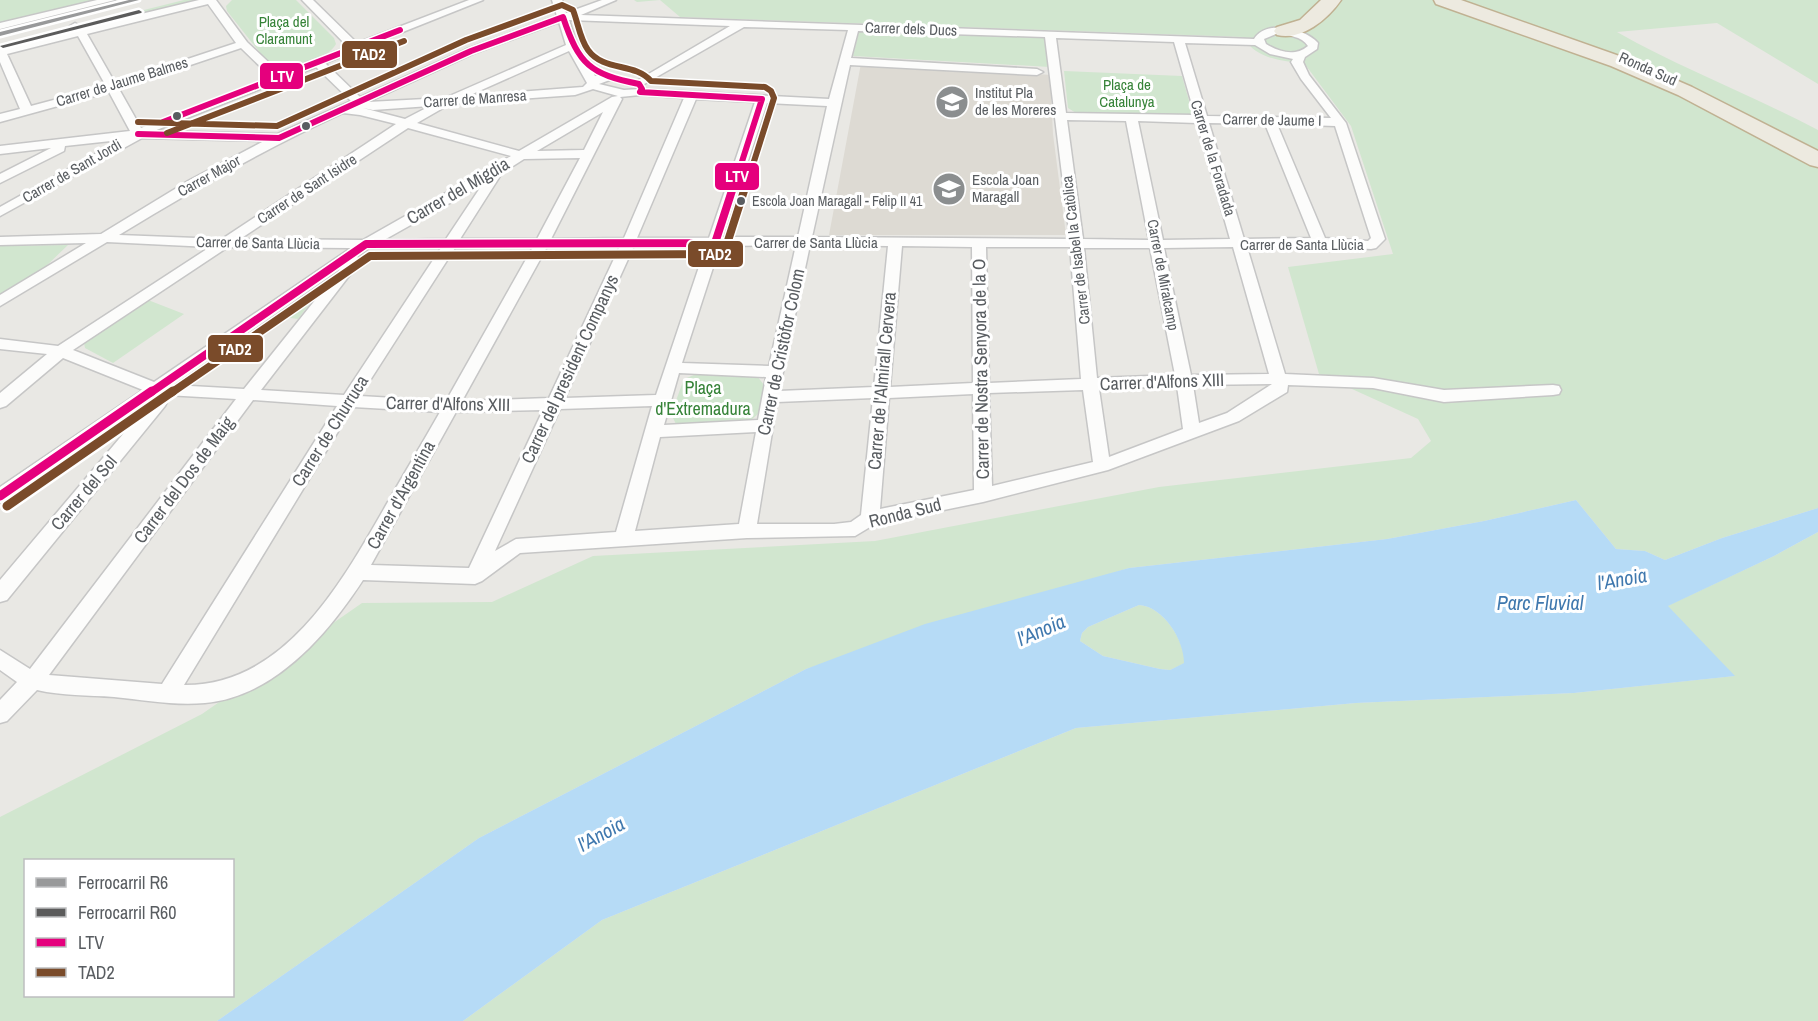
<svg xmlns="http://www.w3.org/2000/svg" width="1818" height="1021" font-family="'Archivo Narrow',sans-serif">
<rect width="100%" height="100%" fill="#e9e8e4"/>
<path fill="#dddad3" d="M 862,58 L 1037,68 L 1038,74 L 1050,75 L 1053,134 L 1066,235 L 829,235 Z"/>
<path fill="#d1e6cf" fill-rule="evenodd" d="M 0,0 L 95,0 L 0,23 Z
M 184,0 L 200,0 L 0,51 L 0,46 Z
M 232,0 L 296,0 L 334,38 L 336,44 C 324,64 285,69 265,59 L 227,11 L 226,6 Z
M 634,0 L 1818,0 L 1818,84 L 1717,23 L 1617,32 C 1682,69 1752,95 1818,130 L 1818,508 L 1722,538 L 1665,560 L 1645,551 L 1616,549 L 1576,500 L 1484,521 L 1387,539 L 1129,568 L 806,669 L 479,838 L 217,1021 L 0,1021 L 0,817 L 202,714 L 362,603 L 492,602 L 593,556 L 875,541 L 1159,487 L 1411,458 L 1431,441 L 1418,419 L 1319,374 L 1288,267 L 1393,254 L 1351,126 L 1304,63 C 1281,61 1256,59 1243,37 L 680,17 L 660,0 L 637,2 ZM 26,860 L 232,860 L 232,996 L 26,996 Z
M 865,29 L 1042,36 L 1046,40 L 1050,67 L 853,56 L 859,31 Z
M 1064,71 L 1182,76 L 1193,115 L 1076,113 L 1068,108 Z
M 68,245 L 40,272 L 0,297 L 0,246 Z
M 315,289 L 321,289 L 298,319 L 276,316 Z
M 148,300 L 184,314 L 113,363 L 85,348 L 84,343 L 87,339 Z
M 699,373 L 757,376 L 764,385 L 759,413 L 750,421 L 683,426 L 676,424 L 671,414 L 684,379 Z
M 1818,532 L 1818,1021 L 463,1021 L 602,920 L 1076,728 L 1356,703 L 1574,693 L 1734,676 L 1667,606 L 1774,556 Z
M 1139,605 C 1164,607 1184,640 1185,663 L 1170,670 L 1160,669 L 1103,656 L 1080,641 L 1082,633 L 1088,627 Z"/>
<path fill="#b6dbf6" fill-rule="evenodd" d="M 1576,500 L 1616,549 L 1645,551 L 1665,560 L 1722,538 L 1818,508 L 1818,532 L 1774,556 L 1668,606 L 1735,676 L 1574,693 L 1356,703 L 1076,728 L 602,920 L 463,1021 L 217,1021 L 479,838 L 806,669 L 925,624 L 1129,568 L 1387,539 L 1484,521 ZM 1139,605 C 1164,607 1184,640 1184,663 L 1170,670 L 1160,669 L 1103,656 L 1080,641 L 1082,633 L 1088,627 Z"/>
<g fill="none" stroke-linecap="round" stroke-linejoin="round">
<defs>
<path id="street" d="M 97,0 L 115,0 L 0,29 L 0,23 Z
M 199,0 L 216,0 L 247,42 L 280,73 L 348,47 L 302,0 L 313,0 L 357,43 L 469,0 L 483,0 L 325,63 L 360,97 L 467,49 L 557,16 L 552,0 L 562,0 L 566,13 L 602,0 L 616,0 L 581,15 L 1254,39 C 1266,19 1305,28 1318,43 L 1317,49 L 1305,57 L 1303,62 L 1309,75 L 1346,123 L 1385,239 L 1376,248 L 1371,249 L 1320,246 L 1247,247 L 1285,374 L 1373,378 L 1444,390 L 1553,385 L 1559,386 L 1561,390 L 1559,394 L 1553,395 L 1444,402 L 1373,388 L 1288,385 L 1287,392 L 1239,421 L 1108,470 L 983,502 L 875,524 L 855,536 L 747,538 L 520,553 L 482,581 L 475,584 L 363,580 C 328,634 274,697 205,703 C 175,706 144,700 114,697 C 88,695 62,696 37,690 L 7,721 L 0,723 L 0,700 L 17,682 L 0,670 L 0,650 L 30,669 L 236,399 L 166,395 L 167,402 L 165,406 L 7,600 L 0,602 L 0,580 L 151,401 L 6,501 L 0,503 L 0,487 L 143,390 L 63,358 L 6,406 L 0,408 L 0,393 L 47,354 L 0,349 L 0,339 L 58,346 L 210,247 L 107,242 L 0,306 L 0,295 L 86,243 L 0,245 L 0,237 L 101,234 L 188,181 L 264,141 L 142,138 L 0,216 L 0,207 L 120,140 L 65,146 L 64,151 L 0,183 L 0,174 L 51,148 L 0,154 L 0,146 L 130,131 L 109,92 L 0,122 L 0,114 L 20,109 L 0,62 L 0,49 L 74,31 L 70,26 L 75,23 L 83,28 ZM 208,4 L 236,43 L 115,83 L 87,34 ZM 569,20 L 730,26 L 635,82 L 633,84 L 639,87 L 744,27 L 848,30 L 829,99 L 640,89 L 624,90 L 599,84 L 615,78 L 609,75 L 595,76 L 577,46 ZM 559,22 L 566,45 L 445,98 L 368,102 L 475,53 ZM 858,31 L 1045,37 L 1070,239 L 812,237 L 850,65 L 1037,75 L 1043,72 L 1037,69 L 851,58 ZM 1276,34 C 1287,35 1302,36 1308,46 C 1295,57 1279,52 1266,44 L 1264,39 ZM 78,36 L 106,86 L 31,106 L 7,54 ZM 1056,38 L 1174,42 L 1195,115 L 1066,113 ZM 1185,43 L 1255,45 L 1270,54 L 1293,59 L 1291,62 L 1301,79 L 1331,118 L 1207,116 ZM 241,48 L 271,77 L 141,128 L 119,89 ZM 569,51 L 587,83 L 583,87 L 468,96 ZM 316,67 L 351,101 L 277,134 L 154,131 ZM 593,89 L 618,96 L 612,97 L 519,151 L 417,123 L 450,104 L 575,95 ZM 640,95 L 684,98 L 624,238 L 551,239 L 622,99 L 620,97 ZM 696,99 L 755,102 L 709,238 L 637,238 ZM 767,103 L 827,106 L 798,237 L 723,237 ZM 430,106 L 405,119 L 363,108 L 373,110 ZM 603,112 L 584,150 L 537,151 ZM 343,113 L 360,115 L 396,124 L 222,239 L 119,235 C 192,190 265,149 343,113 ZM 1067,120 L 1126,121 L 1149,240 L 1083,239 ZM 1138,121 L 1197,123 L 1230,239 L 1163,240 ZM 1209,123 L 1265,124 L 1311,238 L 1244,239 ZM 1277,124 L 1335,126 L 1371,238 L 1368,241 L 1325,238 ZM 408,128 L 511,156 L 363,240 L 240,239 ZM 580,158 L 537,239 L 460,239 L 502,173 L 524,159 ZM 482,185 L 446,239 L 384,240 ZM 796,245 L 769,366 L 682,363 L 720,246 ZM 810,245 L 888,246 L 874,387 L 779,391 ZM 620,246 L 549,398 L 462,401 L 547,247 ZM 634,246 L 706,246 L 656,395 L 565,398 ZM 902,246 L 972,247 L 973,383 L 890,387 ZM 228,247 L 351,248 L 154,382 L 73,350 ZM 533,247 L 446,401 L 360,396 L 455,248 ZM 986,247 L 1070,247 L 1081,379 L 989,383 ZM 1233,247 L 1269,374 L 1191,375 L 1164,248 ZM 369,248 L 441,248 L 344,395 L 261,390 L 359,263 L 361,260 L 357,257 ZM 1084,248 L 1150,248 L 1175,375 L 1097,378 ZM 340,269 L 244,389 L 173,385 ZM 679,373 L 766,377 L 758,420 L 664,425 ZM 1272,384 L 1227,413 L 1199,423 L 1193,385 ZM 1177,386 L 1183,429 L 1109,457 L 1099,389 ZM 1083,390 L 1093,462 L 992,486 L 989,393 ZM 973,394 L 974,490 L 880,509 L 889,398 ZM 873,398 L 861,515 L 851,522 L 834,524 L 757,524 L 777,402 ZM 253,400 L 337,406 L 162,684 L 49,675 ZM 652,406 L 616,532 L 516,539 L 495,551 L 560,409 ZM 353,407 L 440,412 C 422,444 403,475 385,507 C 341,584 284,686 184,685 ZM 543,410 L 469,568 L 371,565 L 456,412 ZM 756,432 L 739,524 L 635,531 L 660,437 Z"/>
<path id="highway" d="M 1321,0 L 1341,0 C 1328,19 1302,41 1277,35 L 1274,31 L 1277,27 L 1300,20 Z
M 1434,0 L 1461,0 L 1625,58 L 1692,87 L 1818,151 L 1818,167 L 1810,165 L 1678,95 L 1611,66 L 1436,4 Z"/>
</defs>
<use href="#street" stroke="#c6c6c6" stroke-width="3"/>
<use href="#highway" stroke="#c0b192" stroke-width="3"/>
<use href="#street" fill="#fcfcfb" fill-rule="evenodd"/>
<use href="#highway" fill="#edeae0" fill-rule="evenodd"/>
<defs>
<path id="bus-1-far2" d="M 163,122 L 400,30
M 138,134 L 279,138 L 471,51 L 563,17 C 579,65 590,74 639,84 L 642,89 L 640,92 L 762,99 L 738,174"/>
<path id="bus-1-far1" d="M 150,393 L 366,244 L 715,243 L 738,172"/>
<path id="bus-1" d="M 0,496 L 152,391"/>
<path id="bus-2-far2" d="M 138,122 L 277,126 L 466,40 L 562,5 L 573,10 C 578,23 580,39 588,50 C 604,72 634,62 651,81 L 765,87 L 771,91 L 774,98 L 750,174
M 167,133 L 404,41"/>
<path id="bus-2-far1" d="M 171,393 L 370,256 L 721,254 L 726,247 L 750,172"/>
<path id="bus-2" d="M 7,506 L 173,391"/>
</defs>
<use href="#bus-1-far2" stroke="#fff" stroke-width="9"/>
<use href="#bus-1-far1" stroke="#fff" stroke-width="11"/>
<use href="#bus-1" stroke="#fff" stroke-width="14"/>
<use href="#bus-2-far2" stroke="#fff" stroke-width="9"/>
<use href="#bus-2-far1" stroke="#fff" stroke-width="11"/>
<use href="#bus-2" stroke="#fff" stroke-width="14"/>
<use href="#bus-1-far2" stroke="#e5007d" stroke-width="6"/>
<use href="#bus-1-far1" stroke="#e5007d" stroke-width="8"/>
<use href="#bus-1" stroke="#e5007d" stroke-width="9"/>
<use href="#bus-2-far2" stroke="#7a4b2a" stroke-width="6"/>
<use href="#bus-2-far1" stroke="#7a4b2a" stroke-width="8"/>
<use href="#bus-2" stroke="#7a4b2a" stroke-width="9"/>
<defs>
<path id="rail-1" d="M 129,0 L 139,0 L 0,36 L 0,32 Z"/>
<path id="rail-2" d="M 139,10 L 142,12 L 141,13 L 3,48 L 0,46 Z"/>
</defs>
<use href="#rail-1" stroke="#fff" stroke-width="5"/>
<use href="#rail-2" stroke="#fff" stroke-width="5"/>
<use href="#rail-1" fill="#98999a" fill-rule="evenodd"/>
<use href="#rail-2" fill="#5b5b5b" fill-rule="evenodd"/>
</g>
<defs>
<symbol id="school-disc" viewBox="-11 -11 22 22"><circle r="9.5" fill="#8b8e8f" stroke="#fff"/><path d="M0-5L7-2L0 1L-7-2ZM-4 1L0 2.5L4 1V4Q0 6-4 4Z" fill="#fff"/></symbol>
</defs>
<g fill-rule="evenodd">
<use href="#school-disc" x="933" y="83" width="38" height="38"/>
<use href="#school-disc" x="930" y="170" width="38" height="38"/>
</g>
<g fill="#595d61" stroke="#fff" stroke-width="2">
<circle cx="177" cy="116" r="5"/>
<circle cx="306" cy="126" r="5"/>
<circle cx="741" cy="201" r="5"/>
</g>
<g text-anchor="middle" stroke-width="6" stroke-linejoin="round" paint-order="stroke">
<g font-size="14" fill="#595d61" stroke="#fff" text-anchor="start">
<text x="752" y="206">Escola Joan Maragall - Felip II 41</text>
</g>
<g font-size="15" fill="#368338" stroke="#fff">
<text x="284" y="27">Plaça del<tspan x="284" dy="17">Claramunt</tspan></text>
<text x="1127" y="90">Plaça de<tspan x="1127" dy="17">Catalunya</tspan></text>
</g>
<g font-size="15" fill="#595d61" stroke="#fff">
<text transform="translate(911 29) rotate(2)" y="5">Carrer dels Ducs</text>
<text transform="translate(1648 69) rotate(24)" y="5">Ronda Sud</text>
<text transform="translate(122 82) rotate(-17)" y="5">Carrer de Jaume Balmes</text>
<text transform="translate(475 99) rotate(-4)" y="5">Carrer de Manresa</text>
<text transform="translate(1272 120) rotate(1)" y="5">Carrer de Jaume I</text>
<text transform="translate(1213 158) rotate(73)" y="5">Carrer de la Foradada</text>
<text transform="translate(72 171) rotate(-30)" y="5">Carrer de Sant Jordi</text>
<text transform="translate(209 176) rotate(-29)" y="5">Carrer Major</text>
<text transform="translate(307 189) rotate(-33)" y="5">Carrer de Sant Isidre</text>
<text transform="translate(258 243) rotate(1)" y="5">Carrer de Santa Llùcia</text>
<text x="816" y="248">Carrer de Santa Llùcia</text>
<text x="1302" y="250">Carrer de Santa Llùcia</text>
<text transform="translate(1076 250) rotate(-97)" y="5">Carrer de Isabel la Catòlica</text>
<text transform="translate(1163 275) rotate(79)" y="5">Carrer de Miralcamp</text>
</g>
<g font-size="15" fill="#595d61" stroke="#fff" text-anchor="start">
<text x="975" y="98">Institut Pla<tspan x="975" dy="17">de les Moreres</tspan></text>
<text x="972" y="185">Escola Joan<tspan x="972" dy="17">Maragall</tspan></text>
</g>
<g font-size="18" fill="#595d61" stroke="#fff">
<text transform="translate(458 191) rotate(-30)" y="6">Carrer del Migdia</text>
<text transform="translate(781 352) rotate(-78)" y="6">Carrer de Cristòfor Colom</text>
<text transform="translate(570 369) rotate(-65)" y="6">Carrer del president Companys</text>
<text transform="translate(981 369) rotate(-91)" y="6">Carrer de Nostra Senyora de la O</text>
<text transform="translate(882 381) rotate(-85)" y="6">Carrer de l'Almirall Cervera</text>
<text transform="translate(1162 382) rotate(-2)" y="6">Carrer d'Alfons XIII</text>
<text transform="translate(448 404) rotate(1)" y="6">Carrer d'Alfons XIII</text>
<text transform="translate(330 431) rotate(-58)" y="6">Carrer de Churruca</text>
<text transform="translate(184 480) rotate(-53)" y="6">Carrer del Dos de Maig</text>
<text transform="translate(84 493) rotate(-50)" y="6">Carrer del Sol</text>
<text transform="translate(401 495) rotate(-61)" y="6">Carrer d'Argentina</text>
<text transform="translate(905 513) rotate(-14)" y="6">Ronda Sud</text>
</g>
<g font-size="18" fill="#368338" stroke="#fff">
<text x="703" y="394">Plaça<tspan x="703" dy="21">d'Extremadura</tspan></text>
</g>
<g font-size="20" font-style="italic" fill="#3f78ae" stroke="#fff">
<text transform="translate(1622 579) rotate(-10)" y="7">l'Anoia</text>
<text x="1540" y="610">Parc Fluvial</text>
<text transform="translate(1041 630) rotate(-23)" y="7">l'Anoia</text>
<text transform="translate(601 834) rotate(-29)" y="7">l'Anoia</text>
</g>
</g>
<g stroke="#fff" stroke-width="2">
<rect x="341" y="40" width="57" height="29" rx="6" fill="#7a4b2a"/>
<rect x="259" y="62" width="45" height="28" rx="6" fill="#e5007d"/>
<rect x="714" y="162" width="46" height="29" rx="6" fill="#e5007d"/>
<rect x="687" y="240" width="57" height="28" rx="6" fill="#7a4b2a"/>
<rect x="207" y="334" width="57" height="29" rx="6" fill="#7a4b2a"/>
</g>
<g font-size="16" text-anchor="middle" font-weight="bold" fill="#fff">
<text x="369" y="60">TAD2</text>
<text x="282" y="82">LTV</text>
<text x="737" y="182">LTV</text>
<text x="715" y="260">TAD2</text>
<text x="235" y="355">TAD2</text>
</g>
<rect x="24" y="859" width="210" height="138" fill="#ffffff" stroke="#bdbec0" stroke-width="1.5"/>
<rect x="36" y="878" width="30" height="9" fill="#98999a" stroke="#bdbec0" stroke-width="1.5"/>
<text x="78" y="889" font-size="18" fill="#595d61">Ferrocarril R6</text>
<rect x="36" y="908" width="30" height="9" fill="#5b5b5b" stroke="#bdbec0" stroke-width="1.5"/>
<text x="78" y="919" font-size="18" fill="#595d61">Ferrocarril R60</text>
<rect x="36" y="938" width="30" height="9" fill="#e5007d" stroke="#bdbec0" stroke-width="1.5"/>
<text x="78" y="949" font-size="18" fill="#595d61">LTV</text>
<rect x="36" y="968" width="30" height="9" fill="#7a4b2a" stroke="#bdbec0" stroke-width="1.5"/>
<text x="78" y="979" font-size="18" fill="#595d61">TAD2</text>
</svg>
